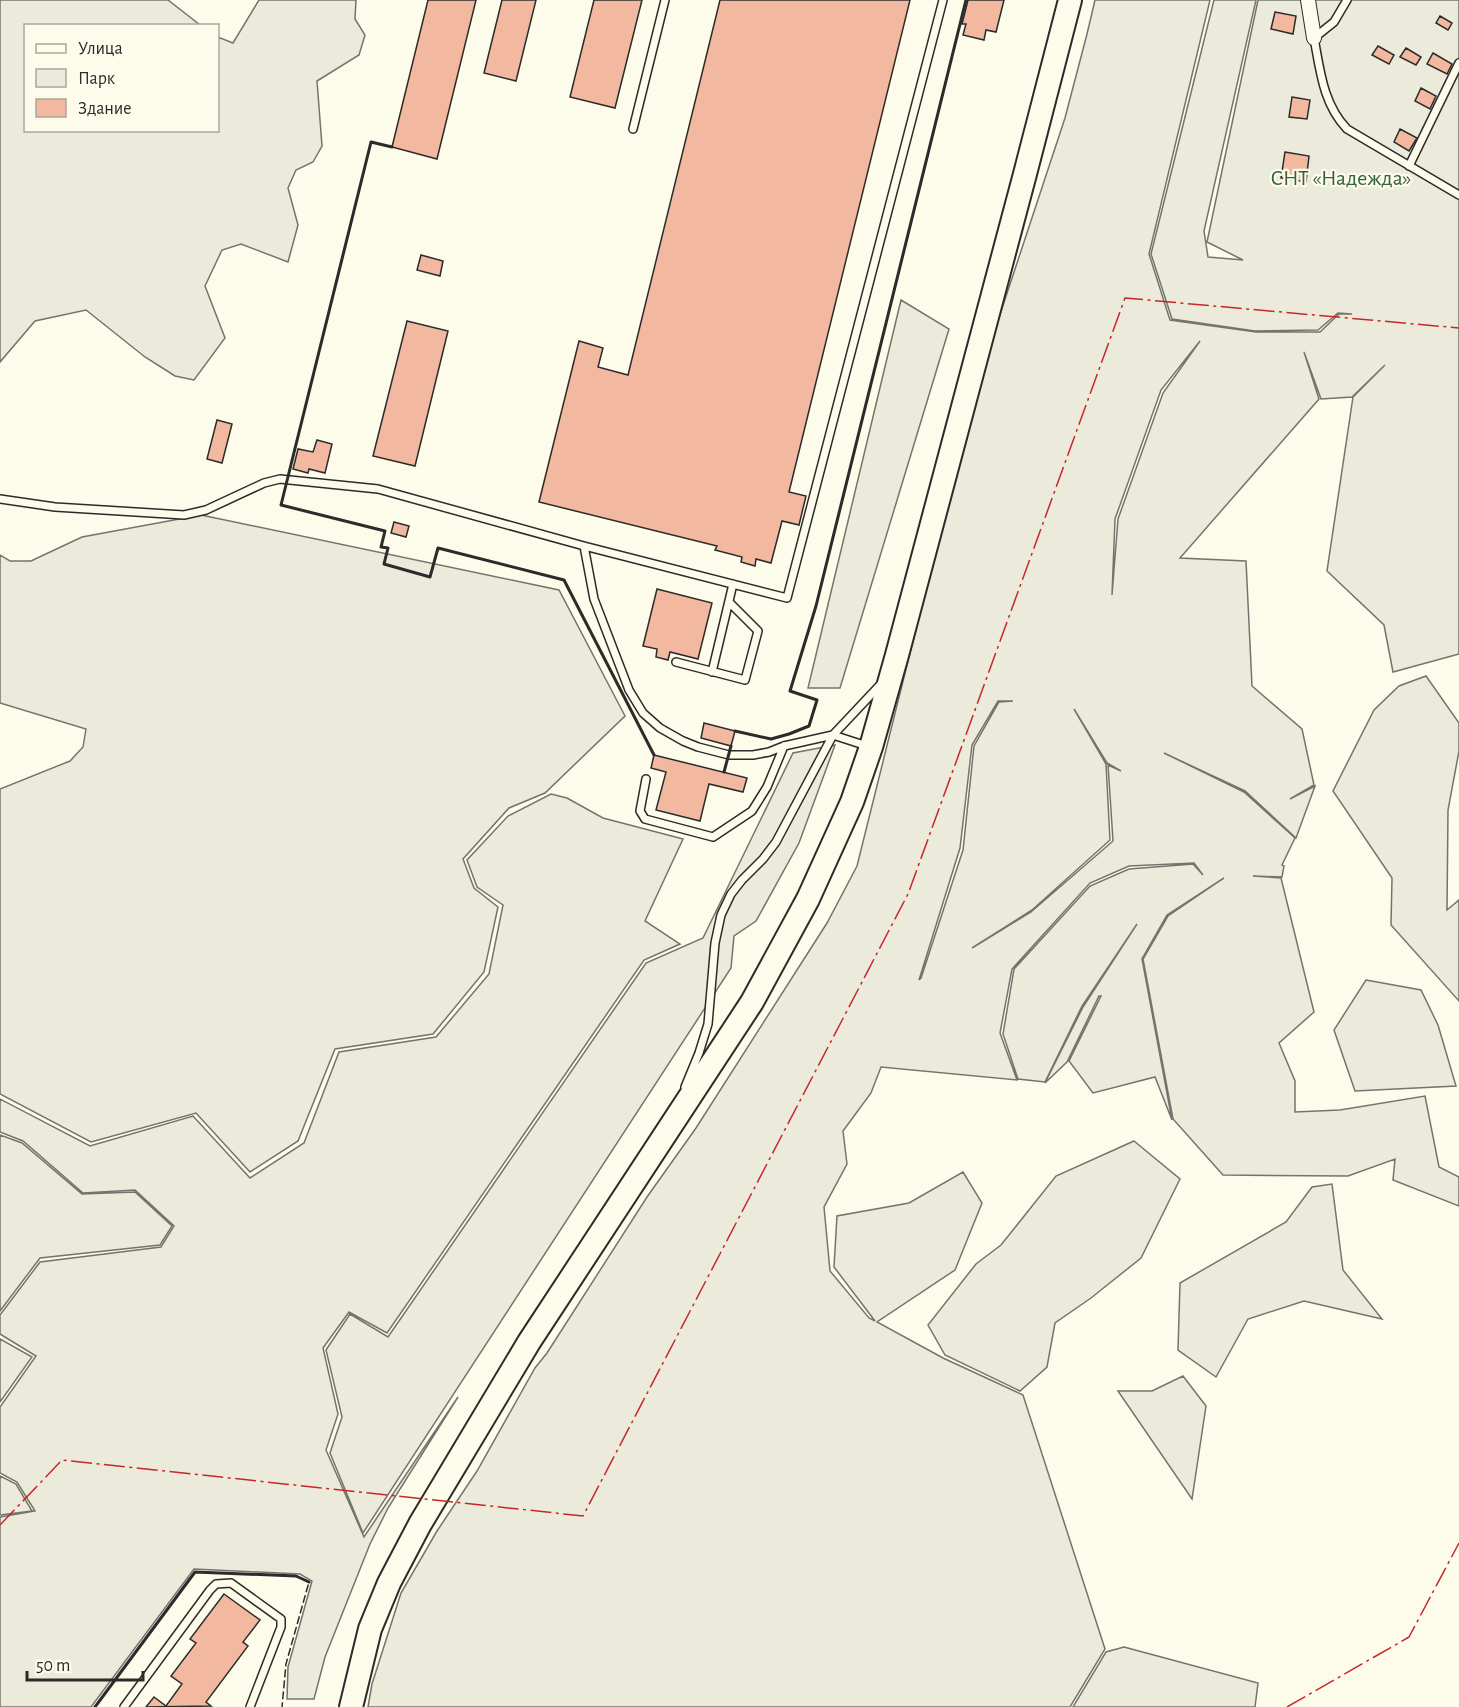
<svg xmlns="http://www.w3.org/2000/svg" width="1459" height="1707" font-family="'Alegreya Sans',sans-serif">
<rect width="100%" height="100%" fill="#fdfbea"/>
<path fill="#ecebdb" stroke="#74746e" stroke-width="1.5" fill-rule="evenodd" d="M 0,0 L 168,0 L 200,25 L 26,26 L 26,130 L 218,130 L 218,37 L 233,43 L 259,0 L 356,0 L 355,19 L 365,35 L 359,55 L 317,81 L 322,146 L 313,162 L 296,170 L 288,188 L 298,225 L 288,262 L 241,244 L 222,250 L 205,286 L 225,338 L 194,380 L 175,376 L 145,357 L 86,310 L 35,321 L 0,362 Z
M 1095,0 L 1210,0 L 1149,254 L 1170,320 L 1256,332 L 1320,332 L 1339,314 L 1352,314 L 1338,313 L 1318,330 L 1255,331 L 1172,319 L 1151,254 L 1214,0 L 1256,0 L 1204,231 L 1208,257 L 1243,260 L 1207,242 L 1258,0 L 1459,0 L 1459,654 L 1393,672 L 1384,625 L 1327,571 L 1353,397 L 1385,365 L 1352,397 L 1321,399 L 1304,352 L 1319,399 L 1180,558 L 1246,561 L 1252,686 L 1302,729 L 1314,785 L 1290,799 L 1315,786 L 1296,838 L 1245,791 L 1164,753 L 1244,792 L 1295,838 L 1282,865 L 1284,866 L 1282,877 L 1253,876 L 1281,878 L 1314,1012 L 1279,1043 L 1295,1081 L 1295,1112 L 1340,1110 L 1425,1096 L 1439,1167 L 1459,1177 L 1459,1206 L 1393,1180 L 1395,1159 L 1348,1176 L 1223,1175 L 1173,1119 L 1143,959 L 1168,916 L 1224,878 L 1167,915 L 1142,959 L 1172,1120 L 1155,1077 L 1093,1093 L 1069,1061 L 1101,996 L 1099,996 L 1067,1062 L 1045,1083 L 1083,1007 L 1137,924 L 1082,1006 L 1045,1082 L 1018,1079 L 1003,1034 L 1014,969 L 1090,886 L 1129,869 L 1193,864 L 1203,875 L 1194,863 L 1129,866 L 1090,883 L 1012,969 L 1000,1033 L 1017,1080 L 881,1067 L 871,1093 L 843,1131 L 847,1164 L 824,1207 L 830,1271 L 869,1318 L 875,1321 L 834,1267 L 837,1216 L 909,1203 L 963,1172 L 982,1203 L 955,1270 L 877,1322 L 943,1358 L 1023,1395 L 1105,1649 L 1070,1707 L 368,1707 L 372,1684 L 401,1593 L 437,1531 L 477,1471 L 535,1368 L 547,1353 L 647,1197 L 696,1128 L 827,923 L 857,866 L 977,384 L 1065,118 L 1087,34 ZM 1200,341 L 1163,393 L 1118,519 L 1112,595 L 1115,519 L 1161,390 ZM 998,701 L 1013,701 L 999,702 L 974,746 L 963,850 L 921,978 L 919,980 L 960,848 L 972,745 ZM 1074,709 L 1107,763 L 1121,771 L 1108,765 L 1113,841 L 1031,912 L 972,948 L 1032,910 L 1110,840 L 1106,764 Z
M 901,300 L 949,329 L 840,688 L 808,688 Z
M 201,515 L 559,590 L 625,716 L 545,793 L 509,808 L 463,859 L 474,888 L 498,907 L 484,972 L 433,1034 L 335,1049 L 298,1141 L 250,1172 L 196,1113 L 91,1142 L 0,1094 L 0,789 L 70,761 L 83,747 L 86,729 L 0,703 L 0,555 L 10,561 L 31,561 L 82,537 Z
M 1426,676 L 1459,723 L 1459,751 L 1448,810 L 1447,910 L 1459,900 L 1459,1001 L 1391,925 L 1392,878 L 1333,791 L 1374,710 L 1399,686 Z
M 835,745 L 799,843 L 756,921 L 734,936 L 731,968 L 363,1533 L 330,1453 L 342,1417 L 326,1350 L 350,1314 L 388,1337 L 646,963 L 703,938 L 793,753 Z
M 551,794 L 567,798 L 603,818 L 683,839 L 645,921 L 680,944 L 644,960 L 387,1333 L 349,1312 L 323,1348 L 338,1414 L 326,1450 L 364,1537 L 458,1397 L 388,1508 L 370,1544 L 325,1657 L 314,1699 L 287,1699 L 288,1667 L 312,1581 L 300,1574 L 194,1569 L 91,1707 L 0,1707 L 0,1517 L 35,1511 L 17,1482 L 0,1473 L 0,1407 L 36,1356 L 0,1334 L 0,1315 L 40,1262 L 161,1247 L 174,1226 L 135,1190 L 83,1193 L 23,1141 L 0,1132 L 0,1099 L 90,1146 L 193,1116 L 250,1178 L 304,1143 L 339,1052 L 436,1037 L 489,974 L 503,905 L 477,887 L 467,860 L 508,816 Z
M 1366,980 L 1421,990 L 1438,1025 L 1456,1086 L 1355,1091 L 1334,1030 Z
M 0,1135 L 22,1143 L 82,1194 L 135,1192 L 172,1226 L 160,1245 L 40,1258 L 0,1311 Z
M 1134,1141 L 1180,1179 L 1141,1258 L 1091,1298 L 1055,1323 L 1047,1367 L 1020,1391 L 945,1355 L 928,1325 L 976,1264 L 1001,1245 L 1056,1176 Z
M 1332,1184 L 1343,1270 L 1382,1319 L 1304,1301 L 1248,1319 L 1216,1377 L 1178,1350 L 1180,1283 L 1286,1222 L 1312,1187 Z
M 0,1339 L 32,1357 L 0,1402 Z
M 1183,1376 L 1206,1406 L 1192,1499 L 1118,1391 L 1152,1391 Z
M 0,1476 L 16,1484 L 32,1511 L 0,1515 Z
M 1124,1647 L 1258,1683 L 1255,1707 L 1073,1707 L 1106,1652 Z"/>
<path fill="#f2b8a0" stroke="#2b2b2b" stroke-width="1.5" d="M 428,0 L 476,0 L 437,159 L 392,147 Z
M 502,0 L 536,0 L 516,81 L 484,73 Z
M 594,0 L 642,0 L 615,108 L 570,97 Z
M 720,0 L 910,0 L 789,492 L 806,496 L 799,525 L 782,521 L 771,563 L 756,559 L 755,566 L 741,562 L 742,557 L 715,550 L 717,546 L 539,502 L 579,341 L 603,348 L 598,367 L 628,375 Z
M 968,0 L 1004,0 L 996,32 L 986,30 L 984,40 L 963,35 L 966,24 L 962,24 Z
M 1275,12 L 1296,16 L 1293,34 L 1271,29 Z
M 1440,16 L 1452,23 L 1448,30 L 1436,23 Z
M 1378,46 L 1394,55 L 1389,64 L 1372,55 Z
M 1406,48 L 1421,57 L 1416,65 L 1400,57 Z
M 1433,53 L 1452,64 L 1447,74 L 1427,64 Z
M 1421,88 L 1436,96 L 1430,109 L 1415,101 Z
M 1292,97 L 1310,100 L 1307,119 L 1289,117 Z
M 1400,129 L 1417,138 L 1409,151 L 1394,142 Z
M 1285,152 L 1309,156 L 1306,182 L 1281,178 Z
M 421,255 L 443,261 L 440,276 L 417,270 Z
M 407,321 L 448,331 L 415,466 L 373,456 Z
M 217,420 L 232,424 L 222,463 L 207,459 Z
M 317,440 L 332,444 L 325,473 L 309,469 L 308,473 L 293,469 L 298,449 L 313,452 Z
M 394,522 L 409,526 L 406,537 L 391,533 Z
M 657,589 L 712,603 L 698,659 L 670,652 L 668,660 L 656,657 L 657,649 L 643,646 Z
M 704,723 L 735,731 L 731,746 L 701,738 Z
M 654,755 L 747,778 L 743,792 L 709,784 L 700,821 L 656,810 L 666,772 L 651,768 Z
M 224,1594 L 260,1620 L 243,1642 L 248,1646 L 206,1702 L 211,1706 L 146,1707 L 154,1697 L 166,1706 L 182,1684 L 171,1676 L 196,1643 L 190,1639 Z"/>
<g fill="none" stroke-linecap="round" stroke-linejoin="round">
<defs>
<path id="lane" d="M 1347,0 L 1334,22 L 1314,38 C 1320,70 1323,104 1347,129 L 1459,195
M 633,129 L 665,0
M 1409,166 L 1459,63
M 0,499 L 55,507 L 184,515 L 206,510 L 264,483 L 280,479 L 378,489 L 584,546 L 787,598 L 943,0
M 584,546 L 594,599 L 629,690 L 643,713 L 660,728 L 683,741 L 698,747 L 729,755 L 753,755 L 769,752 L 784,746 L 833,735 L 867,746
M 676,662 L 745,680 L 758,631 L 729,602
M 712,672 L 733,584
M 646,779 L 640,811 L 645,819 L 713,837 L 752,811 L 767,787 L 784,746
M 685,1087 L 699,1053 L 708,1024 L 715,943 L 721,915 L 731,894 L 742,880 L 763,859 L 776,842 L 833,735 L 881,684
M 124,1707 L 210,1590 L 216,1584 L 231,1583 L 281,1619 L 281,1627 L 250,1707"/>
<path id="street" d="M 1308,0 L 1314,38"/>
<path id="primary" d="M 351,1707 L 370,1629 L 389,1583 L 420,1524 L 529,1342 L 752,1002 L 808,899 L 852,802 L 871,747 L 897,655 L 1025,174 L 1070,0"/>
</defs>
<use href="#lane" stroke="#2b2b2b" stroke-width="10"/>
<use href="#street" stroke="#2b2b2b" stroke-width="16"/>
<use href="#primary" stroke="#2b2b2b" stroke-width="26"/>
<use href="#lane" stroke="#fdfbea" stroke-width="7"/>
<use href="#street" stroke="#fdfbea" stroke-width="14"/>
<use href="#primary" stroke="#fdfbea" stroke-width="22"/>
<path stroke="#2b2b2b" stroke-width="1.5" stroke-dasharray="8 3" stroke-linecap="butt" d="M 95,1707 L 195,1572 L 296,1576 L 309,1582 L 286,1664 L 282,1707"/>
<path stroke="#2b2b2b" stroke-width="3" d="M 392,147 L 371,142 L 281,505 L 385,531 L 381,547 L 388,548 L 384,564 L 430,577 L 438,548 L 564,580 L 654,755
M 735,731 L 771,739 L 789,734 L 809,726 L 817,700 L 790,691 L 816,606 L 966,0
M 724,772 L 731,746
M 95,1707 L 195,1572 L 296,1576 L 309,1582"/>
<path stroke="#c62828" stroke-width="1.5" stroke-dasharray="21 4.5 3 4.5" stroke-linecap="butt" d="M 0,1525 L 62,1460 L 583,1516 L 908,894 L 1125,298 L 1459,328
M 1287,1707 L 1409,1637 L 1459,1543"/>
</g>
<g text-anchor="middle" stroke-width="4.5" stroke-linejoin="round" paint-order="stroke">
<g font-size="22" fill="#34623c" stroke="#fdfbea">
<text x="1341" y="185">СНТ «Надежда»</text>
</g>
</g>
<rect x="24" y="24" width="195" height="108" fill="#fdfbea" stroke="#a9a89e" stroke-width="1.5"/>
<rect x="36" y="44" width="30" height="9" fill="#fdfbea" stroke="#a9a89e" stroke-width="1.5"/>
<text x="78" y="54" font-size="18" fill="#2b2b2b">Улица</text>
<rect x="36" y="69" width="30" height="18" fill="#ecebdb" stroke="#a9a89e" stroke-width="1.5"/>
<text x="78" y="84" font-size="18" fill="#2b2b2b">Парк</text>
<rect x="36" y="99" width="30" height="18" fill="#f2b8a0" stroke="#a9a89e" stroke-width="1.5"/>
<text x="78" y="114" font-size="18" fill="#2b2b2b">Здание</text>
<path d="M27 1671v9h116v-9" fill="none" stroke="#2b2b2b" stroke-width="3"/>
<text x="36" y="1671" font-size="18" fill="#2b2b2b" stroke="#fdfbea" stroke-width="4.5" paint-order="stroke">50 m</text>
</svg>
